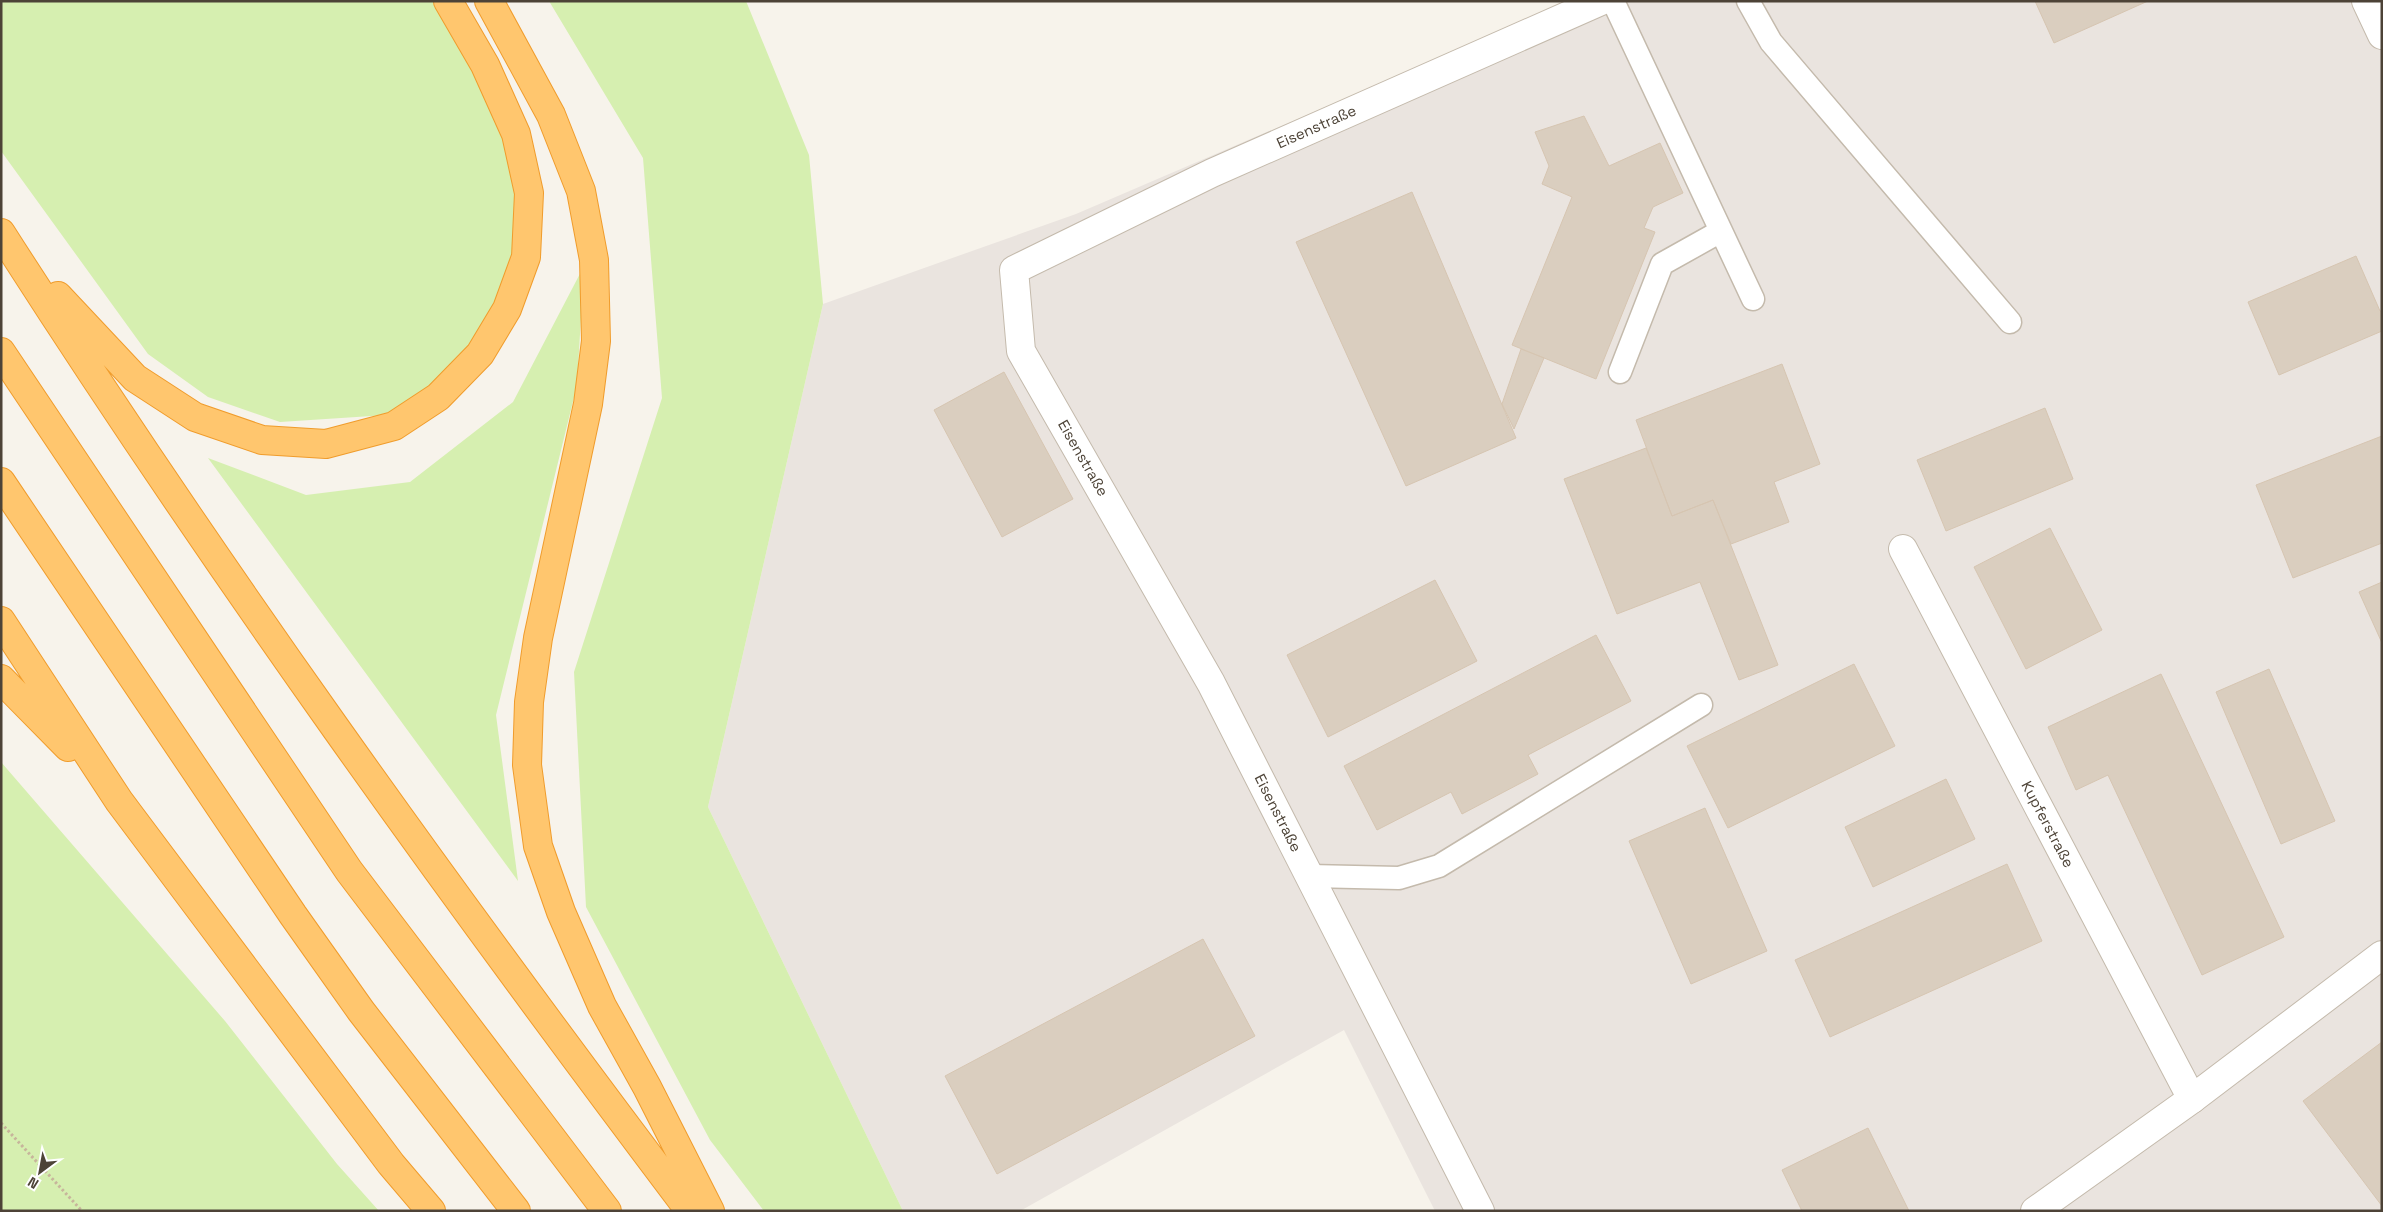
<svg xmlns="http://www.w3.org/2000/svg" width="2383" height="1212" font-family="'Space Grotesk',sans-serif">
<rect width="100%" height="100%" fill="#f7f3eb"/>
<path fill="#eae4df" d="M 1572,1 L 2382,1 L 2382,1211 L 1435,1211 L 1344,1030 L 1020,1211 L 903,1211 L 708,807 L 823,304 L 1076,214 Z"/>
<path fill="#d6efb0" d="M 1,1 L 436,1 L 510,125 L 523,209 L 508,291 L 459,373 L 387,415 L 280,422 L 208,397 L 148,354 L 1,151 Z
M 549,1 L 746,1 L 809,155 L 823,304 L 708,807 L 903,1211 L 764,1211 L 710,1140 L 586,907 L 574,672 L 662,398 L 643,158 Z
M 584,266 L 577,385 L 496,715 L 518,881 L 208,458 L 306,495 L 410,482 L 513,402 Z
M 1,762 L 225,1021 L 337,1164 L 379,1211 L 1,1211 Z"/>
<path fill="#dacebf" stroke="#d6c5b1" d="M 2035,1 L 2148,1 L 2054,43 Z
M 1584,116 L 1609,166 L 1660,143 L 1683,193 L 1653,207 L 1644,228 L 1655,232 L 1596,379 L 1512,345 L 1572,197 L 1542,184 L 1549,166 L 1535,132 Z
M 1412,192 L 1516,438 L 1406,486 L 1296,242 Z
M 2356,256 L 2380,311 L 2382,311 L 2382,331 L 2279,375 L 2248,302 Z
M 1521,349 L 1544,358 L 1514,429 L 1502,404 Z
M 1782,364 L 1820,464 L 1774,482 L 1789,522 L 1731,544 L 1713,500 L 1672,516 L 1636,420 Z
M 1004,372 L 1073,499 L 1002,537 L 934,410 Z
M 2045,408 L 2073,479 L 1946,531 L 1917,460 Z
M 2382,436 L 2382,543 L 2293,578 L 2256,485 Z
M 1646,448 L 1672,516 L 1713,500 L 1778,665 L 1739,680 L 1700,582 L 1617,614 L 1564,479 Z
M 2050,528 L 2102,630 L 2026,669 L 1974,567 Z
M 1435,580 L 1477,661 L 1328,737 L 1287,655 Z
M 2382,582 L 2382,643 L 2359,592 Z
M 1596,635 L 1631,701 L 1528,755 L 1538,774 L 1462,814 L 1451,792 L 1377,830 L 1344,766 Z
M 1854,664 L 1895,746 L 1728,828 L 1687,746 Z
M 2269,669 L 2335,821 L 2281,844 L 2216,692 Z
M 2161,674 L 2284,937 L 2202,975 L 2108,775 L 2076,790 L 2048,727 Z
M 1946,779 L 1975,839 L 1873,887 L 1845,827 Z
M 1705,808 L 1767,951 L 1691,984 L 1629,841 Z
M 2007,864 L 2042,941 L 1830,1037 L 1795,960 Z
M 1203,939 L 1255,1036 L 997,1174 L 945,1076 Z
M 2382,1042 L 2382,1206 L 2303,1101 Z
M 1868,1128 L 1909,1211 L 1802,1211 L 1782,1170 Z"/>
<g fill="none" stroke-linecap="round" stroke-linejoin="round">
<defs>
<path id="service" d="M 1613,1 L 1753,299
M 1748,1 L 1771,42 L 2010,322
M 1620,372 L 1662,264 L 1721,231
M 1310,876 L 1399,878 L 1439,866 L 1701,705"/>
<g id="minor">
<path d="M 2366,1 L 2382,35"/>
<path id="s1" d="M 1903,549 L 2192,1099"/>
<path id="s2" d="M 1480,1211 L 1211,683 L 1021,351 L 1014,270 L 1212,173 L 1601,1"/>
<path d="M 2035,1211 L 2192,1099 L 2382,955"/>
</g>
<path id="motorway" d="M 489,1 L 551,115 L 581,191 L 594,260 L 596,341 L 588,404 L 538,638 L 529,702 L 527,765 L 538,846 L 561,912 L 602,1006 L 647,1087 L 710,1211
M 1,233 C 216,569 450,893 690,1211
M 58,296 L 135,378 L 195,417 L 262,440 L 326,444 L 394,426 L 438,397 L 480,354 L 507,309 L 526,257 L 529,193 L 516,134 L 485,65 L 448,1
M 1,352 L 349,871 L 607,1211
M 1,482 L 293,915 L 361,1011 L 516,1211
M 1,621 L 119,801 L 391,1164 L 431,1211
M 1,679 L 68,747"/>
</defs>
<use href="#service" stroke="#c4baac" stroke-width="25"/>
<use href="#minor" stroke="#c4baac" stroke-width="30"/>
<use href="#motorway" stroke="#f09c2c" stroke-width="30"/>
<path stroke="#c7b59b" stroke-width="3" stroke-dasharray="2.5 2.5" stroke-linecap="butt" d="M 1,1123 L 82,1211"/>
<use href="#service" stroke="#fff" stroke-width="22"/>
<use href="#minor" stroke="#fff" stroke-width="28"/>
<use href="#motorway" stroke="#ffc66e" stroke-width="28"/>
</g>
<g text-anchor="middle" stroke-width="4" stroke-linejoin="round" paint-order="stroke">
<g font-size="15" fill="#4d4337" stroke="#fff">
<text dy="5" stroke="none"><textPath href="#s2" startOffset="1391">Eisenstraße</textPath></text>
<text transform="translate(1083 458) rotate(60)" y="5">Eisenstraße</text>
<text transform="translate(1278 813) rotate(63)" y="5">Eisenstraße</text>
<text dy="5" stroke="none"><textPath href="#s1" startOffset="311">Kupferstraße</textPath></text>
</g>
</g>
<rect width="2383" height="1212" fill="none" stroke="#4d4337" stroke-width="5"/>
<g transform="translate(40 1172) rotate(212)" stroke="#ffffff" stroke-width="4" paint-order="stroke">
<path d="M0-4L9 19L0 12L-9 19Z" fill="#4d4337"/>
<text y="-8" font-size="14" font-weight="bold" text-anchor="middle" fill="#4d4337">N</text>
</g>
</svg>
